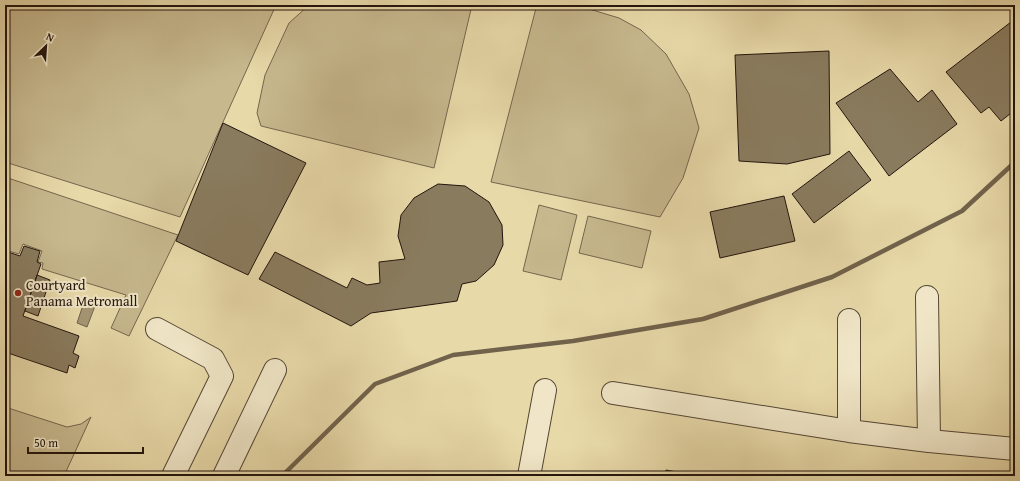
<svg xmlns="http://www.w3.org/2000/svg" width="1020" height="481" font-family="'Gentium Book Plus',serif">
<rect width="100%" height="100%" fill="#e8d9a9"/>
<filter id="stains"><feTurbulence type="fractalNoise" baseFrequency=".005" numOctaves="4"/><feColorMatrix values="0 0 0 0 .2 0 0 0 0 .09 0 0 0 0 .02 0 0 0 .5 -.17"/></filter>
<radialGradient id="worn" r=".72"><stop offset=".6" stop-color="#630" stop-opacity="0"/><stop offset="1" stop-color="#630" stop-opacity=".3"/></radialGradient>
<path fill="#c7b88e" stroke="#75664e" d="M 5,5 L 276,5 L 180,217 L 5,162 Z
M 309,5 L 472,5 L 434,168 L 261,126 L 257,113 L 265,75 L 289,23 Z
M 565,5 L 576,5 L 619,18 L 641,30 L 666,54 L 689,94 L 699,128 L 683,178 L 660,217 L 491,182 L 536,8 Z
M 5,177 L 178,235 L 129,336 L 111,328 L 126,295 L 42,269 L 43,263 L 38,262 L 42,251 L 23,244 L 19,254 L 5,250 L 5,220 L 10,205 L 5,203 Z
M 539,205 L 577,215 L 561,280 L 523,271 Z
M 588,216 L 651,231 L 642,268 L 579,253 Z
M 5,407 L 67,427 L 81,424 L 91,417 L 64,476 L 5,476 Z"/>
<path fill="#a59674" stroke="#71624b" d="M 84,302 L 95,306 L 87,327 L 77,323 Z"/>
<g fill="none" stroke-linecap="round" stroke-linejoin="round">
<path stroke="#71624b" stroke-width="4.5" d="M 282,476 L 375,384 L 453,355 L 573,341 L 703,319 L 832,277 L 962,211 L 1015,162"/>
</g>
<path fill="#897b5e" stroke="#23150d" d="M 1011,22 L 1015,27 L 1015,110 L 1001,121 L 989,107 L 981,113 L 946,72 Z
M 829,51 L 830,154 L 787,164 L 739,161 L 735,55 Z
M 890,69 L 918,102 L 932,90 L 957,124 L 889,176 L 836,103 Z
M 223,123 L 306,163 L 248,275 L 176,241 Z
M 849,151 L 871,180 L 814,223 L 792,194 Z
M 438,184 L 465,186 L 489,202 L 502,225 L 503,245 L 494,265 L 476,281 L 462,284 L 457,301 L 371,313 L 351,326 L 259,279 L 275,252 L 347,288 L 352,278 L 367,285 L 380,283 L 379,262 L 405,259 L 398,236 L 401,215 L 414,198 Z
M 784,196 L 795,241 L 720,258 L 710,212 Z
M 24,246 L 40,251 L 37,262 L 41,264 L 23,316 L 79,336 L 73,353 L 79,356 L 75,368 L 69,365 L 67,373 L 5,352 L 5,251 L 20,256 Z
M 37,275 L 50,280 L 38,316 L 25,311 Z
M 666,470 L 698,476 L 665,476 Z"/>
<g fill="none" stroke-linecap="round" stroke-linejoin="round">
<defs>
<path id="minor" d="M 927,297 L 929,441
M 157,329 L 213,359 L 222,376 L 173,476
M 613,393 L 849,431 L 929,441 L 1015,449
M 849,431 L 849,320
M 224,476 L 275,370
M 529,476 L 545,390"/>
</defs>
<use href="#minor" stroke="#544634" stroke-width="24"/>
<use href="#minor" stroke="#f0e6c7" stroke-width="22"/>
</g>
<circle fill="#8f2418" stroke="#f0e6c7" stroke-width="1.5" cx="18" cy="293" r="4"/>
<g text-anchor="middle" stroke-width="4" stroke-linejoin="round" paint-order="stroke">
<g font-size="14" fill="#23150d" stroke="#f0e6c7" text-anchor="start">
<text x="26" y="290">Courtyard<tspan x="26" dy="16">Panama Metromall</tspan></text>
</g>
</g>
<rect width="1020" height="481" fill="none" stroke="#e8d9a9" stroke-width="20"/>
<rect x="6" y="6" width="1008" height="469" fill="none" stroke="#23150d" stroke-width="2"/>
<rect x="10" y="10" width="1000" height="461" fill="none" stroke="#23150d"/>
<g transform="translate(46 46) rotate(25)" stroke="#f0e6c7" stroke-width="3" paint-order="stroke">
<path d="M0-3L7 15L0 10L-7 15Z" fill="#23150d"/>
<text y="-6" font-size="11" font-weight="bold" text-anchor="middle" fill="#23150d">N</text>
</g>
<path d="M28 447v6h115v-6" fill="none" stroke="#23150d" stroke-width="2"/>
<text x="34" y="447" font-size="12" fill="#23150d" stroke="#f0e6c7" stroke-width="3" paint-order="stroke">50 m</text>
<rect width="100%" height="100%" filter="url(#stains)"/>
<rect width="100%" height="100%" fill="url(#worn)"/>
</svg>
